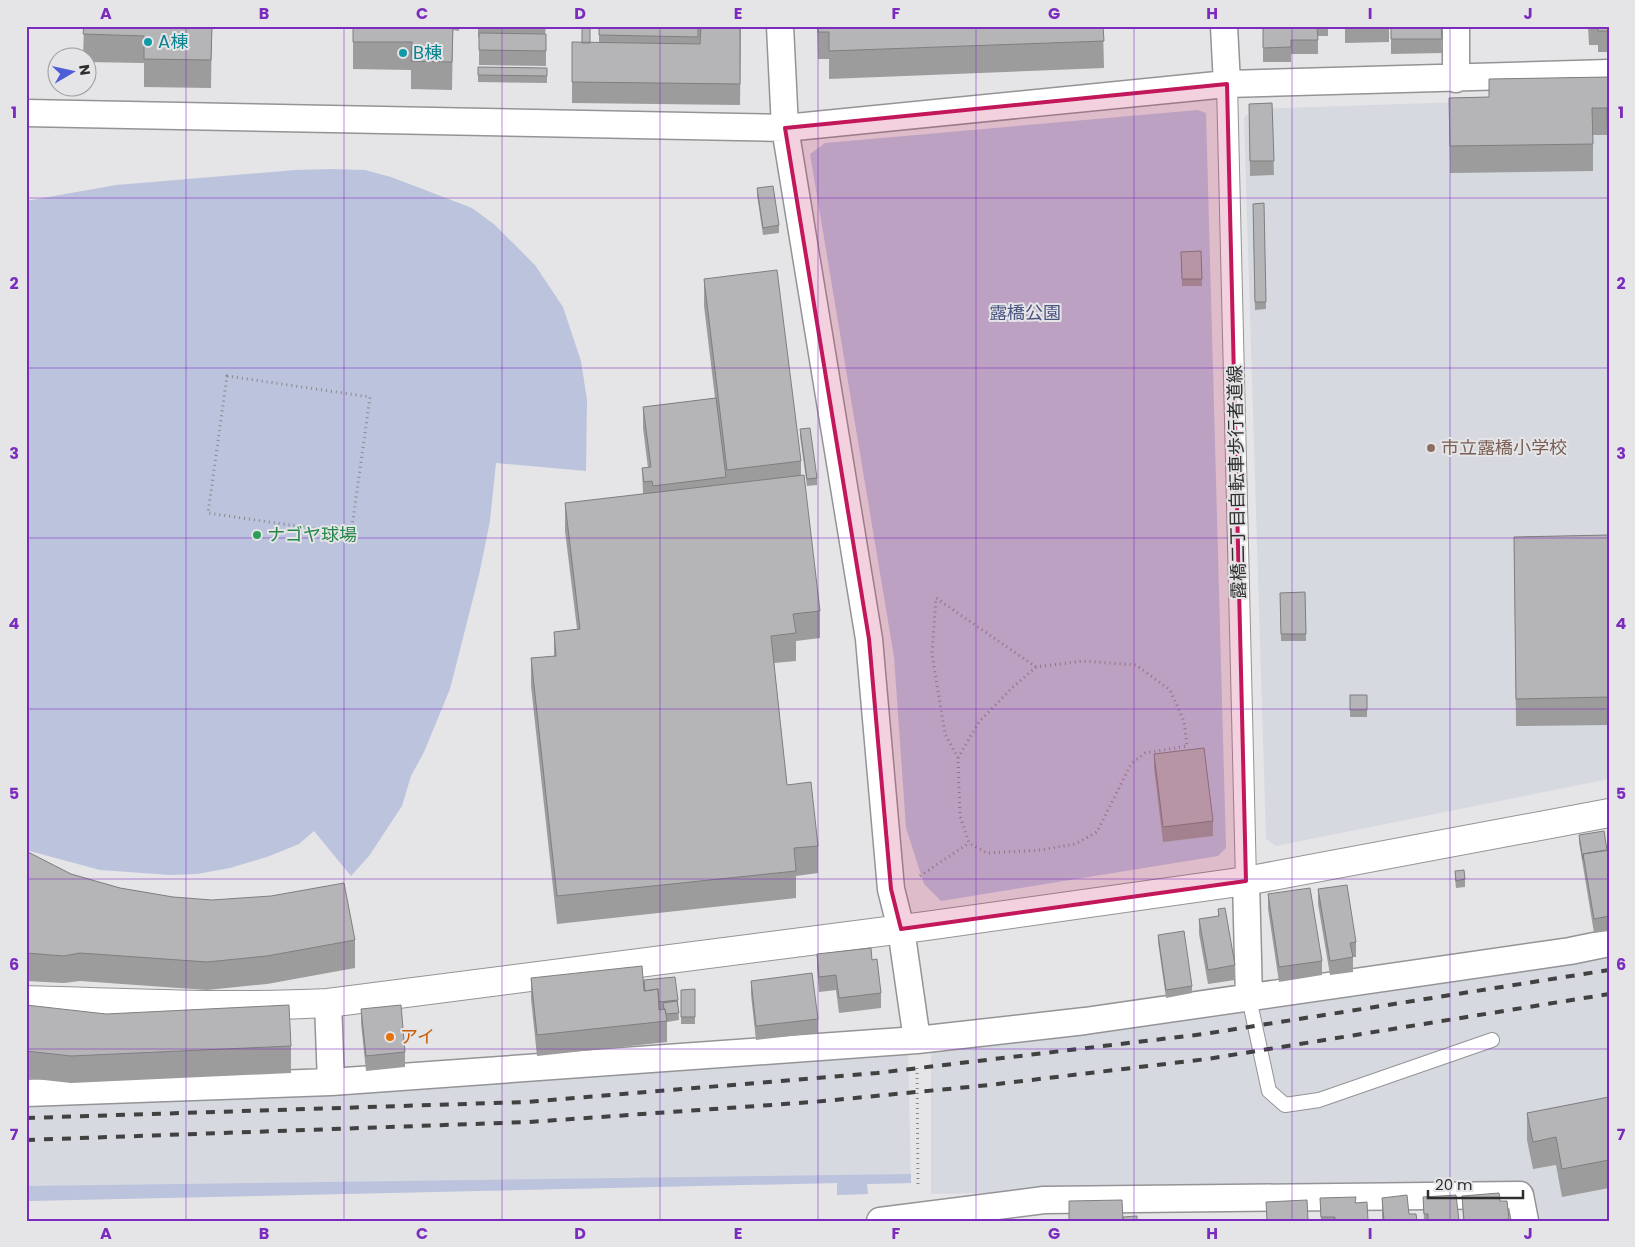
<svg xmlns="http://www.w3.org/2000/svg" width="1635" height="1247" font-family="Poppins,'Noto Sans JP',sans-serif">
<rect width="100%" height="100%" fill="#e5e5e7"/>
<path fill="#d7d9e1" d="M 1609,97 L 1609,779 L 1276,846 L 1266,839 L 1244,117 L 1255,109 Z
M 1609,958 L 1609,1221 L 1537,1221 L 1532,1184 L 931,1194 L 931,1050 L 1223,1016 Z
M 908,1051 L 911,1183 L 867,1184 L 868,1194 L 837,1195 L 837,1183 L 26,1201 L 26,1104 Z"/>
<path fill="#bcc3dd" d="M 1198,110 L 1206,113 L 1226,848 L 1218,856 L 941,901 L 924,884 L 906,828 L 894,657 L 810,154 L 825,143 Z
M 331,169 L 365,170 L 391,177 L 472,208 L 495,225 L 535,265 L 563,307 L 581,361 L 587,400 L 586,471 L 496,463 L 490,521 L 479,575 L 450,689 L 424,752 L 411,776 L 402,806 L 369,856 L 351,876 L 314,831 L 299,844 L 267,857 L 230,868 L 197,874 L 170,875 L 100,870 L 26,850 L 26,201 L 116,185 L 152,182 L 295,170 Z
M 911,1174 L 911,1183 L 867,1184 L 868,1194 L 837,1195 L 837,1183 L 26,1201 L 26,1186 Z"/>
<g fill="none" stroke-linecap="round" stroke-linejoin="round">
<defs>
<path id="service" d="M 1249,998 L 1269,1091 L 1285,1105 L 1319,1100 L 1492,1040"/>
<path id="pedestrian" d="M 1227,84 L 1246,881"/>
<path id="minor" d="M 780,26 L 785,128 L 869,639 L 891,889 L 901,929 L 917,1040
M 1224,26 L 1227,84
M 1456,26 L 1456,79
M 26,113 L 785,128 L 1227,84 L 1609,73
M 1246,881 L 1249,998
M 328,1003 L 331,1082
M 26,1093 L 331,1082 L 917,1040 L 1085,1021 L 1570,951 L 1609,943
M 880,1221 L 1044,1200 L 1520,1195 L 1525,1221"/>
<path id="tertiary" d="M 26,1000 C 127,1003 228,1008 328,1003 L 926,926 L 1246,881 L 1609,813"/>
</defs>
<use href="#service" stroke="#949496" stroke-width="16"/>
<use href="#pedestrian" stroke="#949496" stroke-width="22"/>
<use href="#minor" stroke="#949496" stroke-width="29"/>
<use href="#tertiary" stroke="#949496" stroke-width="30"/>
<path stroke="#89898a" stroke-width="3" stroke-dasharray="1 4" stroke-linecap="butt" d="M 227,376 L 370,397 L 351,534 L 208,513 Z
M 958,758 L 979,722 L 1013,687 L 1036,667 L 1083,661 L 1136,665 L 1170,690 L 1184,721 L 1187,746 L 1145,753 L 1131,764 L 1097,832 L 1075,844 L 1041,850 L 987,853 L 969,843 L 960,816 L 958,758 L 945,734 L 932,654 L 936,598 L 1036,667
M 920,876 L 969,843
M 917,1068 L 918,1187"/>
<use href="#service" stroke="#fff" stroke-width="14"/>
<use href="#pedestrian" stroke="#fff" stroke-width="20"/>
<use href="#minor" stroke="#fff" stroke-width="26"/>
<use href="#tertiary" stroke="#fff" stroke-width="28"/>
<path stroke="#414141" stroke-width="4" stroke-dasharray="9 9" stroke-linecap="butt" d="M 26,1118 L 526,1102 L 877,1073 L 1204,1034 L 1609,970
M 26,1140 L 529,1122 L 813,1102 L 989,1085 L 1207,1059 L 1609,994"/>
</g>
<path fill="#9c9c9d" d="M 84,26 L 212,26 L 211,88 L 144,87 L 144,63 L 88,62 L 88,58 L 83,58 Z
M 353,26 L 459,26 L 459,31 L 453,30 L 452,90 L 411,89 L 411,70 L 353,69 Z
M 478,26 L 546,26 L 545,34 L 546,34 L 546,66 L 479,65 L 479,37 L 478,37 Z
M 599,26 L 741,26 L 740,105 L 572,103 L 572,42 L 599,43 Z
M 817,26 L 1103,26 L 1104,68 L 829,79 L 829,59 L 818,59 Z
M 1263,26 L 1328,26 L 1328,36 L 1318,36 L 1318,54 L 1291,54 L 1291,62 L 1263,62 Z
M 1345,26 L 1389,26 L 1389,42 L 1345,43 Z
M 1391,26 L 1441,26 L 1442,53 L 1391,54 Z
M 1588,26 L 1609,26 L 1609,52 L 1598,52 L 1598,45 L 1589,45 Z
M 478,67 L 547,68 L 547,83 L 478,82 Z
M 1609,77 L 1609,248 L 1607,135 L 1593,135 L 1593,171 L 1450,173 L 1449,98 L 1489,97 L 1489,79 Z
M 1272,103 L 1274,175 L 1250,176 L 1249,104 Z
M 757,188 L 779,225 L 779,233 L 763,235 L 757,195 Z
M 1264,203 L 1266,309 L 1255,310 L 1253,204 Z
M 1201,251 L 1202,286 L 1182,286 L 1181,252 Z
M 704,279 L 801,461 L 801,476 L 820,611 L 820,638 L 796,641 L 796,661 L 774,663 L 787,785 L 818,846 L 818,873 L 796,876 L 796,898 L 557,924 L 531,686 L 531,658 L 554,656 L 554,632 L 577,629 L 565,531 L 565,503 L 643,494 L 642,468 L 648,468 L 643,428 L 643,407 L 715,398 L 704,306 Z
M 800,429 L 817,478 L 817,485 L 807,486 L 800,436 Z
M 1609,535 L 1609,725 L 1516,726 L 1514,537 Z
M 1305,592 L 1306,641 L 1281,641 L 1280,593 Z
M 1350,695 L 1367,695 L 1367,717 L 1350,717 Z
M 1154,754 L 1213,821 L 1213,836 L 1163,842 L 1154,768 Z
M 1579,835 L 1607,850 L 1609,850 L 1609,931 L 1594,933 L 1579,842 Z
M 26,851 L 71,874 L 120,888 L 173,897 L 355,940 L 355,968 L 267,984 L 207,990 L 80,981 L 64,983 L 26,981 Z
M 1455,871 L 1465,879 L 1465,887 L 1456,888 L 1455,879 Z
M 1318,889 L 1356,942 L 1356,957 L 1353,957 L 1353,972 L 1330,975 L 1318,904 Z
M 1268,894 L 1322,961 L 1322,975 L 1279,982 L 1268,909 Z
M 1218,909 L 1235,965 L 1235,980 L 1208,984 L 1199,934 L 1199,919 L 1218,916 Z
M 1158,935 L 1192,986 L 1192,993 L 1166,998 L 1158,942 Z
M 817,954 L 872,960 L 881,993 L 881,1008 L 839,1013 L 836,990 L 819,992 L 817,968 Z
M 531,978 L 644,991 L 644,980 L 678,1000 L 679,1020 L 667,1022 L 667,1042 L 537,1056 L 531,999 Z
M 751,981 L 818,1019 L 818,1033 L 756,1040 L 751,995 Z
M 695,989 L 695,1024 L 681,1024 L 681,990 Z
M 26,1005 L 291,1046 L 291,1073 L 71,1083 L 26,1078 Z
M 361,1009 L 405,1052 L 405,1067 L 366,1071 L 361,1023 Z
M 1609,1097 L 1609,1188 L 1562,1197 L 1556,1165 L 1533,1169 L 1527,1140 L 1527,1113 Z
M 1462,1196 L 1500,1201 L 1507,1201 L 1509,1221 L 1463,1221 Z
M 1423,1197 L 1459,1221 L 1424,1221 Z
M 1320,1198 L 1356,1203 L 1368,1221 L 1321,1221 Z
M 1382,1198 L 1409,1214 L 1417,1221 L 1382,1221 Z"/>
<path fill="#b5b5b7" stroke="#7f7f80" d="M 84,26 L 212,26 L 211,60 L 144,59 L 144,36 L 83,34 Z
M 353,26 L 453,26 L 452,62 L 411,61 L 412,42 L 353,42 Z
M 582,26 L 590,26 L 590,43 L 582,43 Z
M 599,26 L 698,26 L 698,37 L 599,35 Z
M 701,26 L 740,26 L 740,84 L 572,82 L 572,42 L 700,44 Z
M 818,26 L 1103,26 L 1104,41 L 829,51 L 829,32 L 818,32 Z
M 1263,26 L 1317,26 L 1318,40 L 1291,40 L 1291,47 L 1263,48 Z
M 1345,26 L 1389,26 L 1389,28 L 1345,28 Z
M 1391,26 L 1441,26 L 1442,39 L 1391,39 Z
M 1598,26 L 1609,26 L 1609,31 L 1598,31 Z
M 479,33 L 546,34 L 546,51 L 479,50 Z
M 478,67 L 547,68 L 547,76 L 478,75 Z
M 1609,77 L 1609,221 L 1607,108 L 1592,108 L 1593,144 L 1450,146 L 1449,98 L 1489,97 L 1489,79 Z
M 1272,103 L 1274,161 L 1250,161 L 1249,104 Z
M 773,186 L 779,225 L 763,228 L 757,188 Z
M 1264,203 L 1266,302 L 1255,302 L 1253,204 Z
M 1201,251 L 1202,279 L 1182,279 L 1181,252 Z
M 777,270 L 801,461 L 727,470 L 704,279 Z
M 716,398 L 726,477 L 653,486 L 652,481 L 644,482 L 642,468 L 651,467 L 643,407 Z
M 810,428 L 817,478 L 807,479 L 800,429 Z
M 804,475 L 820,611 L 793,614 L 796,633 L 771,636 L 787,785 L 811,782 L 818,846 L 794,848 L 796,871 L 557,896 L 531,658 L 556,656 L 554,632 L 580,629 L 565,503 Z
M 1609,535 L 1609,697 L 1516,699 L 1514,537 Z
M 1305,592 L 1306,634 L 1281,634 L 1280,593 Z
M 1350,695 L 1367,695 L 1367,710 L 1350,710 Z
M 1204,748 L 1213,821 L 1163,827 L 1154,754 Z
M 1604,831 L 1607,850 L 1583,854 L 1583,860 L 1579,835 Z
M 1609,850 L 1609,916 L 1594,919 L 1583,854 Z
M 26,851 L 71,874 L 120,888 L 173,897 L 212,900 L 271,896 L 344,883 L 355,940 L 267,956 L 207,962 L 80,953 L 64,956 L 26,953 Z
M 1464,870 L 1465,879 L 1456,881 L 1455,871 Z
M 1347,885 L 1356,942 L 1350,943 L 1353,957 L 1330,961 L 1318,889 Z
M 1310,888 L 1322,961 L 1279,967 L 1268,894 Z
M 1225,908 L 1235,965 L 1208,970 L 1199,919 L 1219,916 L 1218,909 Z
M 1184,931 L 1192,986 L 1166,990 L 1158,935 Z
M 871,948 L 872,960 L 877,959 L 881,993 L 839,998 L 836,975 L 819,977 L 817,954 Z
M 642,966 L 644,991 L 658,989 L 659,1010 L 665,1009 L 667,1021 L 537,1035 L 531,978 Z
M 812,973 L 818,1019 L 756,1026 L 751,981 Z
M 675,977 L 678,1000 L 659,1002 L 658,989 L 645,991 L 644,980 Z
M 695,989 L 695,1017 L 681,1017 L 681,990 Z
M 677,1001 L 679,1013 L 666,1014 L 665,1009 L 664,1009 L 663,1003 Z
M 26,1005 L 106,1014 L 289,1005 L 291,1046 L 71,1056 L 26,1051 Z
M 401,1005 L 405,1052 L 366,1056 L 361,1009 Z
M 1609,1097 L 1609,1160 L 1562,1169 L 1556,1137 L 1533,1142 L 1527,1113 Z
M 1499,1193 L 1500,1201 L 1507,1201 L 1509,1219 L 1493,1221 L 1464,1221 L 1462,1196 Z
M 1407,1195 L 1409,1214 L 1416,1214 L 1417,1221 L 1384,1221 L 1382,1198 Z
M 1456,1195 L 1459,1221 L 1428,1221 L 1428,1214 L 1424,1214 L 1423,1197 Z
M 1356,1197 L 1355,1203 L 1367,1202 L 1368,1221 L 1335,1221 L 1335,1217 L 1321,1217 L 1320,1198 Z
M 1122,1200 L 1123,1221 L 1069,1221 L 1069,1201 Z
M 1307,1200 L 1308,1221 L 1267,1221 L 1266,1202 Z
M 1137,1216 L 1137,1221 L 1123,1221 L 1123,1217 Z"/>
<path fill="#c2185b" fill-opacity="0.2" stroke="#c2185b" stroke-width="4" stroke-linejoin="round" d="M 1227,84 L 1246,881 L 901,929 L 891,889 L 869,639 L 785,128 Z"/>
<path fill="none" stroke="#7b2cbf" stroke-width="1" stroke-opacity="0.55" d="M 186,26 L 186,1221M 344,26 L 344,1221M 502,26 L 502,1221M 660,26 L 660,1221M 818,26 L 818,1221M 976,26 L 976,1221M 1134,26 L 1134,1221M 1292,26 L 1292,1221M 1450,26 L 1450,1221M 26,198 L 1609,198M 26,368 L 1609,368M 26,538 L 1609,538M 26,709 L 1609,709M 26,879 L 1609,879M 26,1049 L 1609,1049"/>
<g fill="#0f9aa8" stroke="#e5e5e7" stroke-width="2">
<circle cx="148" cy="42" r="5"/>
<circle cx="403" cy="53" r="5"/>
</g>
<circle fill="#8d6e63" stroke="#e5e5e7" stroke-width="2" cx="1431" cy="448" r="5"/>
<circle fill="#2e9e5b" stroke="#e5e5e7" stroke-width="2" cx="257" cy="535" r="5"/>
<circle fill="#e8710a" stroke="#e5e5e7" stroke-width="2" cx="390" cy="1037" r="5"/>
<g text-anchor="middle" stroke-width="4" stroke-linejoin="round" paint-order="stroke">
<g font-size="18" fill="#0d838f" stroke="#e5e5e7" text-anchor="start">
<text x="158" y="48">A棟</text>
<text x="413" y="59">B棟</text>
</g>
<g font-size="18" fill="#4a5481" stroke="#e5e5e7">
<text x="1025" y="319">露橋公園</text>
</g>
<g font-size="18" fill="#785e54" stroke="#e5e5e7" text-anchor="start">
<text x="1441" y="454">市立露橋小学校</text>
</g>
<g font-size="18" fill="#2e2e2e" stroke="#e5e5e7">
<text transform="translate(1237 482) rotate(-91)" y="6">露橋二丁目自転車歩行者道線</text>
</g>
<g font-size="18" fill="#27864d" stroke="#e5e5e7" text-anchor="start">
<text x="267" y="541">ナゴヤ球場</text>
</g>
<g font-size="18" fill="#c56008" stroke="#e5e5e7" text-anchor="start">
<text x="400" y="1043">アイ</text>
</g>
</g>
<rect width="1635" height="1247" fill="none" stroke="#e5e5e7" stroke-width="55"/>
<g transform="translate(72 72) rotate(81)"><circle r="24" fill="#e5e5e7" stroke="#9c9c9d"/>
<path d="M0-4L9 19L0 12L-9 19Z" fill="#4e5fd5"/>
<text y="-8" font-size="14" font-weight="bold" text-anchor="middle" fill="#2e2e2e">N</text>
</g>
<path d="M1428 1190v8h95v-8" fill="none" stroke="#2e2e2e" stroke-width="2.5"/>
<text x="1435" y="1190" font-size="15" fill="#2e2e2e" stroke="#e5e5e7" stroke-width="4" paint-order="stroke">20 m</text>
<rect x="28" y="28" width="1580" height="1192" fill="none" stroke="#7b2cbf" stroke-width="2"/>
<g font-size="16" text-anchor="middle" font-weight="bold" fill="#7b2cbf">
<text x="106" y="19">A</text>
<text x="264" y="19">B</text>
<text x="422" y="19">C</text>
<text x="580" y="19">D</text>
<text x="738" y="19">E</text>
<text x="896" y="19">F</text>
<text x="1054" y="19">G</text>
<text x="1212" y="19">H</text>
<text x="1370" y="19">I</text>
<text x="1528" y="19">J</text>
<text x="14" y="118">1</text>
<text x="1621" y="118">1</text>
<text x="14" y="289">2</text>
<text x="1621" y="289">2</text>
<text x="14" y="459">3</text>
<text x="1621" y="459">3</text>
<text x="14" y="629">4</text>
<text x="1621" y="629">4</text>
<text x="14" y="799">5</text>
<text x="1621" y="799">5</text>
<text x="14" y="970">6</text>
<text x="1621" y="970">6</text>
<text x="14" y="1140">7</text>
<text x="1621" y="1140">7</text>
<text x="106" y="1239">A</text>
<text x="264" y="1239">B</text>
<text x="422" y="1239">C</text>
<text x="580" y="1239">D</text>
<text x="738" y="1239">E</text>
<text x="896" y="1239">F</text>
<text x="1054" y="1239">G</text>
<text x="1212" y="1239">H</text>
<text x="1370" y="1239">I</text>
<text x="1528" y="1239">J</text>
</g>
</svg>
